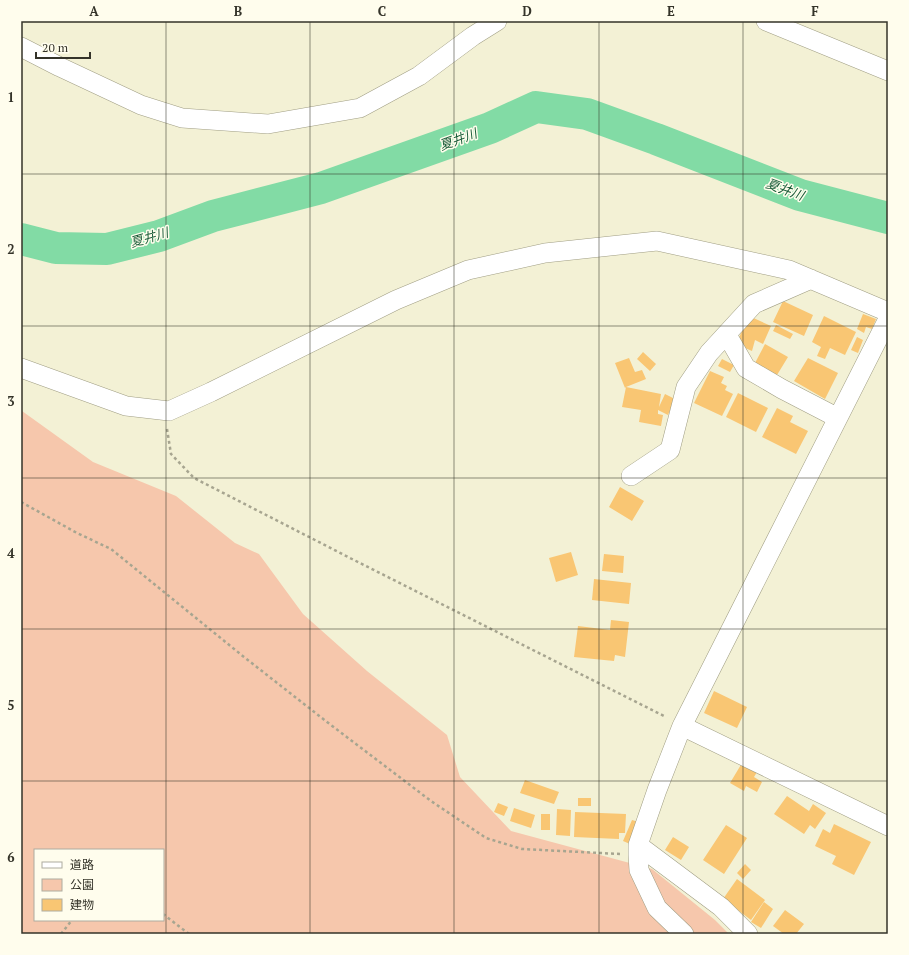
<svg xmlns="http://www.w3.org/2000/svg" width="909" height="955" font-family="'PT Serif','Noto Sans JP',serif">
<rect width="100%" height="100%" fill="#f3f1d5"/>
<path fill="#f6c7ac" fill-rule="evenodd" d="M 21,408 L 22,411 L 93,462 L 176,496 L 235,543 L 259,554 L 303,614 L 367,671 L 447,735 L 460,777 L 511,831 L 652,869 L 715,920 L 729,934 L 21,934 ZM 35,850 L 163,850 L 163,920 L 35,920 Z"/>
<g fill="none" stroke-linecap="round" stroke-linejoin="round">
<path stroke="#82dba5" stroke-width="32" d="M 21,239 L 56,248 L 107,249 L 159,236 L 213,216 L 321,188 L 490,128 L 536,107 L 587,114 L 656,139 L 800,195 L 888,218"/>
</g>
<path fill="#f9c673" d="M 783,301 L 813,315 L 804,336 L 773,322 Z
M 863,314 L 876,319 L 872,329 L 866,327 L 864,333 L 857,329 Z
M 749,316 L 771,326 L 763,344 L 755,340 L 752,351 L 736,344 Z
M 824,316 L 856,332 L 845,355 L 830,348 L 825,359 L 817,356 L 821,347 L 812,342 Z
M 776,325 L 793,334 L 790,339 L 773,331 Z
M 857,337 L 863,340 L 858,353 L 851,350 Z
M 765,344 L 788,357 L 777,375 L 755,363 Z
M 643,352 L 656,364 L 650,371 L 637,359 Z
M 629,358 L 635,372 L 642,370 L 646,379 L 626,387 L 661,394 L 659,407 L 665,394 L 675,399 L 668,415 L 658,410 L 658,414 L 663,415 L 661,426 L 639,422 L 641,410 L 622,407 L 626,387 L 625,388 L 615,363 Z
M 808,358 L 838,373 L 825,399 L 794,381 Z
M 722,359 L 734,365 L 730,372 L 718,366 Z
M 710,371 L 724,377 L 721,383 L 727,386 L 725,390 L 733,394 L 722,416 L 694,403 Z
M 738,393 L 768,408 L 756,432 L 726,417 Z
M 777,408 L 793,416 L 790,422 L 808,431 L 796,454 L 762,437 Z
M 620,487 L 644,501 L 632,521 L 609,507 Z
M 571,552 L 578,575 L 556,582 L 549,558 Z
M 604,554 L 624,556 L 623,573 L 602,571 Z
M 594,579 L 631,583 L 629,604 L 592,600 Z
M 611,620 L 629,622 L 625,657 L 615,655 L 614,661 L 574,657 L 578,626 L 610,630 Z
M 714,691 L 747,707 L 737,728 L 704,713 Z
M 742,763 L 757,772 L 754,777 L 762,782 L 757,792 L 746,786 L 744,791 L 730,783 Z
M 525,780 L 559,792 L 554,804 L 520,793 Z
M 787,796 L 809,811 L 813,804 L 826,813 L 815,829 L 810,825 L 804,834 L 774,814 Z
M 578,798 L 591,798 L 591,806 L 578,806 Z
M 498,803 L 508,807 L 504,816 L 494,812 Z
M 514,808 L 535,815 L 531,828 L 510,821 Z
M 557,809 L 571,810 L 570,836 L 556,835 Z
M 575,812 L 626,814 L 625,833 L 619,833 L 619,839 L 574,837 Z
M 541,814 L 550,814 L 550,830 L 541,830 Z
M 632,820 L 639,822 L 630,844 L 623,841 Z
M 834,824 L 871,842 L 854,875 L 832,864 L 836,856 L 815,846 L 823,829 L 830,833 Z
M 726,825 L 747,838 L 724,874 L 703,860 Z
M 673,837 L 689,847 L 681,860 L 665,850 Z
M 745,864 L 751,870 L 743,879 L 737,873 Z
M 737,879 L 765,900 L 751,920 L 723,899 Z
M 764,902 L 773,909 L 761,928 L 751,922 Z
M 785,910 L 804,924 L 796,934 L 784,934 L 773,926 Z"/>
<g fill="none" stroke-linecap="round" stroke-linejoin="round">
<defs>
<path id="street" d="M 766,21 L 888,71
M 21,47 L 60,67 L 141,105 L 182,118 L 268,124 L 360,108 L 419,76 L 473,36 L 497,21
M 727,335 L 746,368 L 782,389 L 838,418
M 21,368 L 126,406 L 169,411 L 211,392 L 396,300 L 468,270 L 545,253 L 657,241 L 789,270 L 888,312
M 631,476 L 670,450 L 686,387 L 709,353 L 754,304 L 811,279
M 682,726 L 888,826
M 638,845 L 721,907 L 748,934
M 684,934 L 657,908 L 639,870 L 638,855 L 638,845 L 657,790 L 682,726 L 888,319"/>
</defs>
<use href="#street" stroke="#a09e84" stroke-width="20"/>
<path stroke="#a7a590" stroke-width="2.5" stroke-dasharray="3 3" stroke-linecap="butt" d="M 167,429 L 171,454 L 194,478 L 352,559 L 666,717
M 21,502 L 77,533 L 111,549 L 244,657 L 327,722 L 431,801 L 486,838 L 522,849 L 620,854
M 163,914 L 189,934
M 61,934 L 72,920"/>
<use href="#street" stroke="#fff" stroke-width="19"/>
</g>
<path fill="none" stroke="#343329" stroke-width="1" stroke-opacity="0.55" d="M 166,21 L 166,934M 310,21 L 310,934M 454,21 L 454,934M 599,21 L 599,934M 743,21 L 743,934M 21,174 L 888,174M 21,326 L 888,326M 21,478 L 888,478M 21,629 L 888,629M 21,781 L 888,781"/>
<g text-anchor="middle" stroke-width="3" stroke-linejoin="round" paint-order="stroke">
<g font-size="13" font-style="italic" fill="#1a5c39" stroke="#fffded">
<text transform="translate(458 139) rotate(-20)" y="5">夏井川</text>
<text transform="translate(785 189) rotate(20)" y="5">夏井川</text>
<text transform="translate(149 237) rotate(-16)" y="5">夏井川</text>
</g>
</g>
<rect width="909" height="955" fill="none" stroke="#fffded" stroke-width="44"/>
<rect x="34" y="849" width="130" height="72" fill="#fffded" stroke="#aeac9f"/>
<rect x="42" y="862" width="20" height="6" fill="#ffffff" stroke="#aeac9f"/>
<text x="70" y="869" font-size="12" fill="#343329">道路</text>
<rect x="42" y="879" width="20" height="12" fill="#f6c7ac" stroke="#aeac9f"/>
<text x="70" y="889" font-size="12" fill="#343329">公園</text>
<rect x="42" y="899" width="20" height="12" fill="#f9c673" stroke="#aeac9f"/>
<text x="70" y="909" font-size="12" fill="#343329">建物</text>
<path d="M36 52v6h54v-6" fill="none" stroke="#343329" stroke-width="2"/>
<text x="42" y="52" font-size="12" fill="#343329" stroke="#fffded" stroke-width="3" paint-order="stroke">20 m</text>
<rect x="22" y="22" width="865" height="911" fill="none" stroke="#343329" stroke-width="1.5"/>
<g font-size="13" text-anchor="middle" font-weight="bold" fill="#343329">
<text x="94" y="16">A</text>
<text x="238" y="16">B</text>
<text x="382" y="16">C</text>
<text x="527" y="16">D</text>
<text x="671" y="16">E</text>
<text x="815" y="16">F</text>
<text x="11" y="102">1</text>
<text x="11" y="254">2</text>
<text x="11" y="406">3</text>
<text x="11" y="558">4</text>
<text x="11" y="710">5</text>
<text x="11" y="862">6</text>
</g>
</svg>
